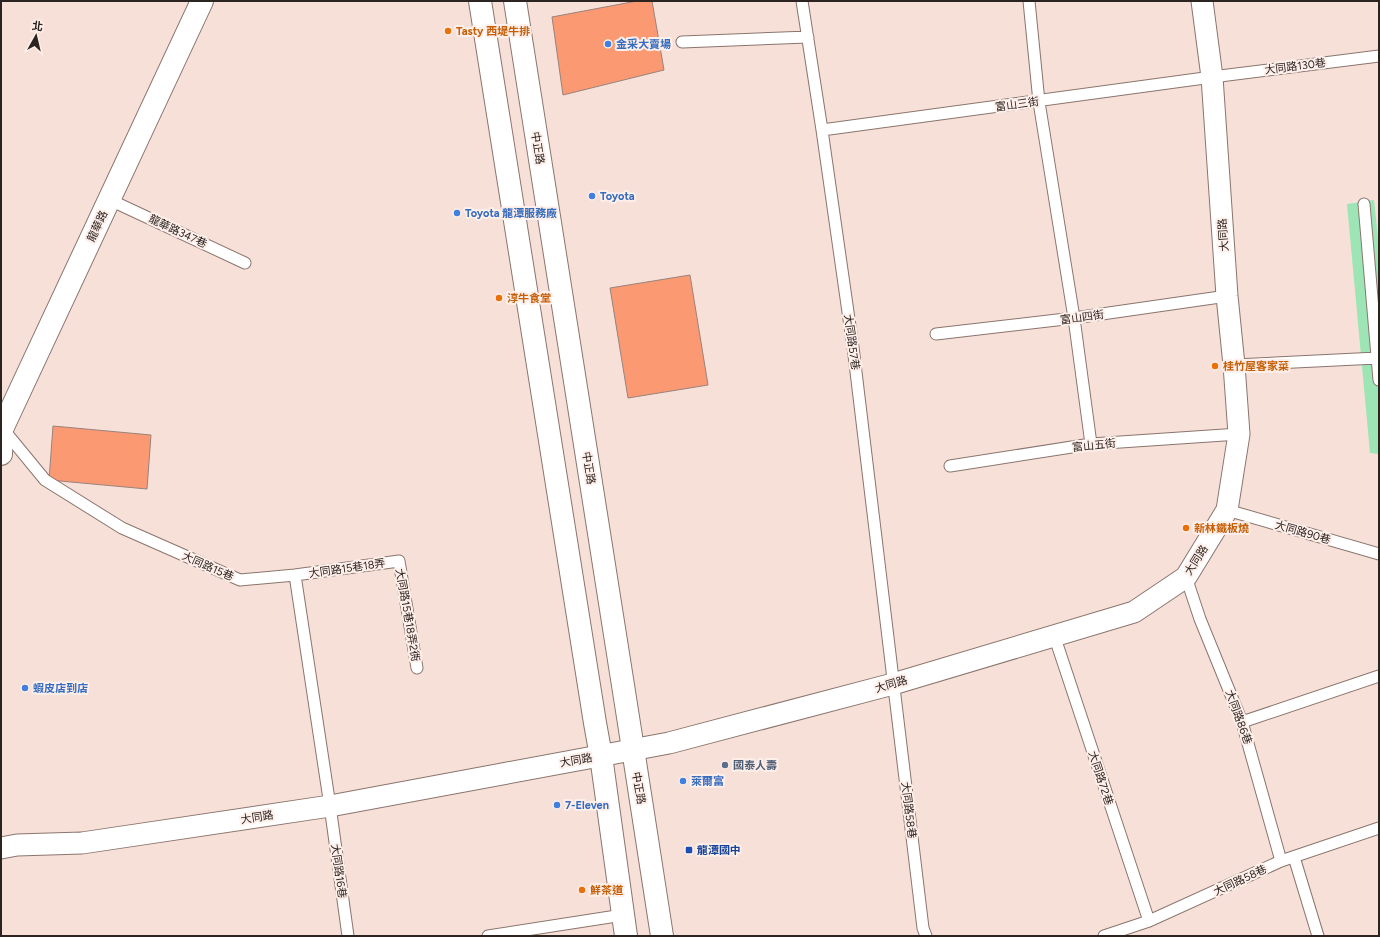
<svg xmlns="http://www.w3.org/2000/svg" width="1380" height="937" font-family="Figtree,'Noto Sans TC',sans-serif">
<rect width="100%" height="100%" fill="#f7e0d7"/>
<path fill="#9de5b5" d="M 1374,200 L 1379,247 L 1379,454 L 1370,453 L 1347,204 Z"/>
<path fill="#fb9973" stroke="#98837c" d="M 637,1 L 652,1 L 664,70 L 563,95 L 552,17 Z
M 690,275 L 708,385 L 628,398 L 610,288 Z
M 53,426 L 151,435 L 147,489 L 49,480 Z"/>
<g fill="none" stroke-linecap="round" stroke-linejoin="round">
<defs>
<path id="lane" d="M 802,1 L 822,130 L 853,347 L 923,928 L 926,936
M 1029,1 L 1039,102 L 1074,318 L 1091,444
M 682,42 L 808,37
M 822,130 L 1212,77 L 1379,56
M 110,200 L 245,263
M 1364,204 L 1379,380
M 936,334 L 1074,318 L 1227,296
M 1234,365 L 1377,358
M 3,429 L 45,480 L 122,528 L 240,580 L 295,575 L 399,561 L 417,668
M 950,466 L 1091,444 L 1239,434
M 1227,510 L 1379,554
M 295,575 L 330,806 L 348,936
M 1186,577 L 1200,619 L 1242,722 L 1281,861
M 1054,635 L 1149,921
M 1242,722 L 1379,676
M 1294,857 L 1318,936
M 488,936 L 623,915
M 1104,936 L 1149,921 L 1281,861 L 1379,828"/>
<path id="street" d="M 1,848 L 17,845 L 82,843 L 330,806 L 669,743 L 893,684 L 1134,612 L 1186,577 L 1227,510 L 1239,434 L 1234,365 L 1227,296 L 1212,77 L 1202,1"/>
<path id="secondary" d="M 480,1 L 595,723 L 601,756 L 626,936
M 515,1 L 628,717 L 662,936
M 1,454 L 2,429 L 202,1"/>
</defs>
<use href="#lane" stroke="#8a756e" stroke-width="13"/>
<use href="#street" stroke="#8a756e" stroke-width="23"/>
<use href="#secondary" stroke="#8a756e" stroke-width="24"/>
<use href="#lane" stroke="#fff" stroke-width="11"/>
<use href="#street" stroke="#fff" stroke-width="21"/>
<use href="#secondary" stroke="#fff" stroke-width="22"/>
</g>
<g fill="#e8710a" stroke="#feefea" stroke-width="1.5">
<circle cx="448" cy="31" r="4"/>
<circle cx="499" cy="298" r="4"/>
<circle cx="1215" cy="366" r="4"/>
<circle cx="1186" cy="528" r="4"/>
<circle cx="582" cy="890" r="4"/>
</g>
<g fill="#3f7fe0" stroke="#feefea" stroke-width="1.5">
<circle cx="608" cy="44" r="4"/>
<circle cx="592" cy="196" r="4"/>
<circle cx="457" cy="213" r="4"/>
<circle cx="25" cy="688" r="4"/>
<circle cx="683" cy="781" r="4"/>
<circle cx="557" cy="805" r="4"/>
</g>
<circle fill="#5c6f8a" stroke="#feefea" stroke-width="1.5" cx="725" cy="765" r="4"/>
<rect fill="#1a4fb4" stroke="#feefea" stroke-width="1.5" x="685" y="846" width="8" height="8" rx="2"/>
<g text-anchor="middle" stroke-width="4" stroke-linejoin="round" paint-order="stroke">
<g font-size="11" font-weight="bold" fill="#c56008" stroke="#feefea" text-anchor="start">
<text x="456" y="35">Tasty 西堤牛排</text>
<text x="507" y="302">淳牛食堂</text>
<text x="1223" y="370">桂竹屋客家菜</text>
<text x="1194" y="532">新林鐵板燒</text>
<text x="590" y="894">鮮茶道</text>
</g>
<g font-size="11" font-weight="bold" fill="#366cbe" stroke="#feefea" text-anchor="start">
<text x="616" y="48">金采大賣場</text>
<text x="600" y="200">Toyota</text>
<text x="465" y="217">Toyota 龍潭服務廠</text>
<text x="33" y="692">蝦皮店到店</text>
<text x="691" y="785">萊爾富</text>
<text x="565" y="809">7-Eleven</text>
</g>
<g font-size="11" fill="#2c2420" stroke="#feefea">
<text transform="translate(1295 66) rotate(-7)" y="4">大同路130巷</text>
<text transform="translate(1017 104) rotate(-8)" y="4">富山三街</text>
<text transform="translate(538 148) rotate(81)" y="4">中正路</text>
<text transform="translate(97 226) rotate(-65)" y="4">龍華路</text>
<text transform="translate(178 231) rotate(25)" y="4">龍華路347巷</text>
<text transform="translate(1223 235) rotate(-94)" y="4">大同路</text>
<text transform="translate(1082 317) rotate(-8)" y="4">富山四街</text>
<text transform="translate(852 342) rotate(82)" y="4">大同路57巷</text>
<text transform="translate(1094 445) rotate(-6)" y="4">富山五街</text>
<text transform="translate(589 468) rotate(81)" y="4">中正路</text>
<text transform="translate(1303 532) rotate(16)" y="4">大同路90巷</text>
<text transform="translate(1196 560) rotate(-57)" y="4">大同路</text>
<text transform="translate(208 566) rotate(24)" y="4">大同路15巷</text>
<text transform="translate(347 568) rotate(-8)" y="4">大同路15巷18弄</text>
<text transform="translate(408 615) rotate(80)" y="4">大同路15巷18弄2衖</text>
<text transform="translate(891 684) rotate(-16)" y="4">大同路</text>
<text transform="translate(1239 717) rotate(70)" y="4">大同路86巷</text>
<text transform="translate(576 760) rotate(-10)" y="4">大同路</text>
<text transform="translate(1101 778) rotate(72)" y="4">大同路72巷</text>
<text transform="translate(639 788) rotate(80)" y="4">中正路</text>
<text transform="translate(909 810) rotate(83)" y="4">大同路58巷</text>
<text transform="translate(257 817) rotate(-9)" y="4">大同路</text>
<text transform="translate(339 871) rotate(82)" y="4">大同路16巷</text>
<text transform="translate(1240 880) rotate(-25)" y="4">大同路58巷</text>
</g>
<g font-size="11" font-weight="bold" fill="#4e5e75" stroke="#feefea" text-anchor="start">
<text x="733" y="769">國泰人壽</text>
</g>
<g font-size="11" font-weight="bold" fill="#164399" stroke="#feefea" text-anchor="start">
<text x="697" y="854">龍潭國中</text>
</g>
</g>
<rect width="1380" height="937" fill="none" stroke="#2c2420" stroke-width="4"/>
<g transform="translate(36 36) rotate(8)" stroke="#feefea" stroke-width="3" paint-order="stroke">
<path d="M0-3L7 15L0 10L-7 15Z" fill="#2c2420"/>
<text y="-6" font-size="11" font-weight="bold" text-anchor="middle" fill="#2c2420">北</text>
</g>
</svg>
